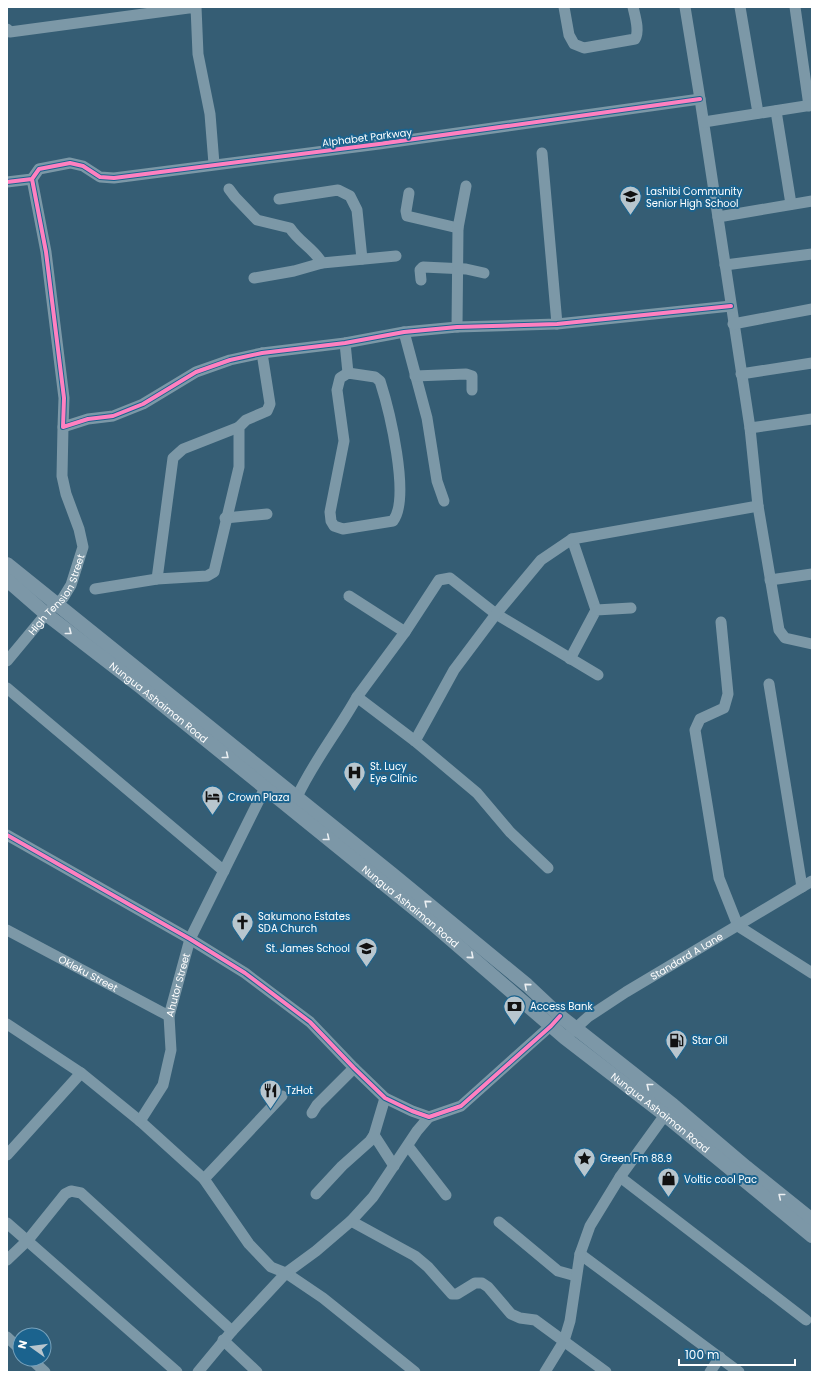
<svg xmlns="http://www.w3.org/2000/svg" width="819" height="1379" font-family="Poppins,sans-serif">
<rect width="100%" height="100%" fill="#355d74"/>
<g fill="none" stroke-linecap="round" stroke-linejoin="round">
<g stroke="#7c98a7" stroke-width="11">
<path d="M 564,7 L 569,35 L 574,44 L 584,48 L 635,39 C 640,31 635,16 633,7"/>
<path d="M 685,7 L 700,99 L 750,428 L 758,506 L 779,630 L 785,638 L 812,644"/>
<path d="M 740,7 L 758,113"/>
<path d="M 795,7 L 809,106"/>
<path d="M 7,29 L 10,32 L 196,7 L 198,54 L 210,114 L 214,164"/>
<path d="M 776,111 L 791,204"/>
<path d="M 704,122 L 812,105"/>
<path d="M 542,153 L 557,324"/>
<path d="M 32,179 L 39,169 L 70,163 L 83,166 L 100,177 L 114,178 L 379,144 L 700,99"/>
<path d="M 7,182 L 32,179 L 46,252 L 64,398 L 63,427 L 88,419 L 113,416 L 143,404 L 196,372 L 230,360 L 262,353 L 345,343 L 404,332 L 457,327 L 557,324 L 731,306"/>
<path d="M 229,189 L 235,197 L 257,220 L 290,228 C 299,242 314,249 322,263"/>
<path d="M 409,193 L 406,211 L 407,216 L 458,228"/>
<path d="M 279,199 L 338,190 L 350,196 L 357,210 L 362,259"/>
<path d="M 718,217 L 812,201"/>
<path d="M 725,265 L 812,254"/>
<path d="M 254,278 L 294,271 L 322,263 L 396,256"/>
<path d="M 421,280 L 420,270 L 423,267 L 466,269 L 484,273"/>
<path d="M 733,324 L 812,309"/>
<path d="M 457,327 L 458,228 L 466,186"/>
<path d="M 404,332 L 427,418 L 437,481 L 444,501"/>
<path d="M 345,343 L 348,373"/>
<path d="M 348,373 L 375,377 L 380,381 C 389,409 411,498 393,521 L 343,529 L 334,526 L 331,521 L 330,512 L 344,441 L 337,390 L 340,378 Z"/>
<path d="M 741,374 L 812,363"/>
<path d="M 415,376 L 466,374 L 472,376 L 472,390"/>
<path d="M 750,428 L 812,419"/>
<path d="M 225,518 L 267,514"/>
<path d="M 572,539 L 596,610"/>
<path d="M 157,579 L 173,458 L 183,449 L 239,427"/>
<path d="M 770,580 L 812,574"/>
<path d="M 95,589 L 157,579 L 207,576 L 214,572 L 239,467 L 239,427 L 246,420 L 267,411 L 270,404 L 262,353"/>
<path d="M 349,596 L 405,632"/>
<path d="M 721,622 L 728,694 L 724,708 L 700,719 L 695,730 L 719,878 L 738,926 L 812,973"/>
<path d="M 570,659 L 596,610 L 631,608"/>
<path id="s1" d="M 7,661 L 46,614 L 63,598 L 71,585 L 83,547 L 79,529 L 66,494 L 62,476 L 63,427"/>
<path d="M 769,684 L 802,887"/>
<path d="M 7,688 L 224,871"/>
<path d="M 357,697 L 405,632 L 439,580 L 450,578 L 496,614 L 598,675"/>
<path d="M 415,741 L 477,793 L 510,832 L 548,868"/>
<path d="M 297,797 C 313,762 338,731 357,697 L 415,741 L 454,670 L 496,614 L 541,560 L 572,539 L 758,506"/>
<path d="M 7,835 L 190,939 L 245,973 L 310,1022 L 354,1068 L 385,1098 L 412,1111 L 429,1117 L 461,1106 L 556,1021"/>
<path id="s2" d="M 7,930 L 169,1016"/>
<path d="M 7,1024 L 81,1073 L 140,1121 L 204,1179 L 249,1244 L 271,1267 L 286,1273 L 323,1298 L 415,1372"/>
<path id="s3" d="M 565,1038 L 588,1017 L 626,992 L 812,881"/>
<path d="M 312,1113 L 317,1105 L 354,1068"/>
<path id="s4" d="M 140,1121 L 163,1085 L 171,1050 L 169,1016 L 190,939 L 265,788"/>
<path d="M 374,1135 L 394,1166"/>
<path d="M 408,1146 L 446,1195"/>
<path d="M 7,1155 L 81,1073"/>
<path d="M 620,1177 L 806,1320"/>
<path d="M 204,1179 L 282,1096"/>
<path d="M 316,1194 L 342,1166 L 370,1141 L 374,1135 L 385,1098"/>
<path d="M 351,1221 L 415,1256 L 428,1267 L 452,1294 L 457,1294 L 475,1283 L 482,1283 L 488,1287 L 511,1314 L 520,1318 L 535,1320 L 606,1372"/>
<path d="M 499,1222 L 558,1271 L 576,1276"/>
<path d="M 7,1223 L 177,1372"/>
<path d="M 580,1254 L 739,1372"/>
<path d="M 7,1260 L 28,1240 L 65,1194 L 71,1191 L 81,1193 L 232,1331"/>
<path d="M 7,1337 L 20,1349"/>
<path d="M 223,1340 L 257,1372"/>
<path d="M 31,1359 L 45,1372"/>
<path d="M 198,1372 L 232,1331 L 286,1273 L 316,1251 L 351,1221 L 373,1197 L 417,1131 L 429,1117"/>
<path d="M 545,1372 L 564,1341 L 570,1321 L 580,1254 L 590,1226 L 620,1177 L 670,1108"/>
<path d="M 710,1372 L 720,1357"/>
</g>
<g stroke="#7c97a7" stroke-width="14">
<path d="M 7,564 L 392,874 L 527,985 L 560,1016 L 673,1105 L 746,1167 L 812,1220"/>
<path id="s5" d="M 7,580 L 46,614 L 142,688 L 426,918 L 565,1038 L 665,1115 L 812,1236"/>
</g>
<defs>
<path id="cycleway" d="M 32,179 L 39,169 L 70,163 L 83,166 L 100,177 L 114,178 L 379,144 L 700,99
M 7,182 L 32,179 L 46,252 L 64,398 L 63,427 L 88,419 L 113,416 L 143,404 L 196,372 L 230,360 L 262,353 L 345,343 L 404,332 L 457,327 L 557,324 L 731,306
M 7,835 L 190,939 L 245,973 L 310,1022 L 354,1068 L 385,1098 L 412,1111 L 429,1117 L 461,1106 L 551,1026 L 560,1016"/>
</defs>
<use href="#cycleway" stroke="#1b638e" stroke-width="6"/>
<use href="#cycleway" stroke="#ff80c0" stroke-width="4"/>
</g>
<defs><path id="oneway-chevron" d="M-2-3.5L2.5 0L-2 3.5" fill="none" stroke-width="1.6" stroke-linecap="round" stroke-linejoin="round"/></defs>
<g stroke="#ebeff2">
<use href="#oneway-chevron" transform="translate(69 632) rotate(38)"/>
<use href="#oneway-chevron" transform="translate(226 756) rotate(39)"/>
<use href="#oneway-chevron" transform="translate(327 838) rotate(39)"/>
<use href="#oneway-chevron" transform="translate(427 903) rotate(-140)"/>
<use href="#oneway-chevron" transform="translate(471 956) rotate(41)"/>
<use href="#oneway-chevron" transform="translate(527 986) rotate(-139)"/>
<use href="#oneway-chevron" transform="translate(649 1086) rotate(-141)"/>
<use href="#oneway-chevron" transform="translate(781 1196) rotate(-141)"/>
</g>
<defs>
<symbol id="school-pin" viewBox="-11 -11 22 30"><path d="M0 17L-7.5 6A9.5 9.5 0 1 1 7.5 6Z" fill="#b8c6ce" stroke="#1b638e"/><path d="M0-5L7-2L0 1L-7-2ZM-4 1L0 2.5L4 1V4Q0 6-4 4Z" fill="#111"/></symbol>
<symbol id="hospital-pin" viewBox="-11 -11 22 30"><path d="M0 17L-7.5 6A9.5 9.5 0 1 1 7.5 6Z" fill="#b8c6ce" stroke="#1b638e"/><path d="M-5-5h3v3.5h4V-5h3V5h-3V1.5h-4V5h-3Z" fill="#111"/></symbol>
<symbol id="hotel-pin" viewBox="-11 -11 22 30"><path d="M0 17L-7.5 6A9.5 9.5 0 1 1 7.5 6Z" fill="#b8c6ce" stroke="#1b638e"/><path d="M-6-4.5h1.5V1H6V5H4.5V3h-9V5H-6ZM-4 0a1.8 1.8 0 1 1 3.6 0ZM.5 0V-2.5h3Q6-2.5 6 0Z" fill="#111"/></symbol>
<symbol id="church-pin" viewBox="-11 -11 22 30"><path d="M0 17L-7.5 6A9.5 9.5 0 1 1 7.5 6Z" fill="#b8c6ce" stroke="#1b638e"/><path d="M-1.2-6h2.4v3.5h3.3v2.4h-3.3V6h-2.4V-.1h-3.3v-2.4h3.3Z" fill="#111"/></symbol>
<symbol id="bank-pin" viewBox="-11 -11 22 30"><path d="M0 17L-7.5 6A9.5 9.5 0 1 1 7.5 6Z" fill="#b8c6ce" stroke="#1b638e"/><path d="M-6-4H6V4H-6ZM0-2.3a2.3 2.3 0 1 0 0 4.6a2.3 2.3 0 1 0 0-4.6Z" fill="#111"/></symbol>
<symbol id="fuel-pin" viewBox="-11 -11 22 30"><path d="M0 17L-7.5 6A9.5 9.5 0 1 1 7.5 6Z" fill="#b8c6ce" stroke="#1b638e"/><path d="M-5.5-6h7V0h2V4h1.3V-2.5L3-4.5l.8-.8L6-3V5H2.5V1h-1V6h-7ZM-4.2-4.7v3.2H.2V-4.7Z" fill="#111"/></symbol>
<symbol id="restaurant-pin" viewBox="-11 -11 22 30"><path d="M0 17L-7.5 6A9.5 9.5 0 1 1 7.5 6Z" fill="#b8c6ce" stroke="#1b638e"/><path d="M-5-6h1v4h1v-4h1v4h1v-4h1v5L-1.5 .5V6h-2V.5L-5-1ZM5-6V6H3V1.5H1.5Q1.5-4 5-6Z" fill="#111"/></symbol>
<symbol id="sight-pin" viewBox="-11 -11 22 30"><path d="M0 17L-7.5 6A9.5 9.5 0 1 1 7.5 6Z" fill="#b8c6ce" stroke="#1b638e"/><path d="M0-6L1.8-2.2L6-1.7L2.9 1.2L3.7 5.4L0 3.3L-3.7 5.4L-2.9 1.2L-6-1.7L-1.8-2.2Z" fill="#111"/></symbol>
<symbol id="shop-pin" viewBox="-11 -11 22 30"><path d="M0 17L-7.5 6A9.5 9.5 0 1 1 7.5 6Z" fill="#b8c6ce" stroke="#1b638e"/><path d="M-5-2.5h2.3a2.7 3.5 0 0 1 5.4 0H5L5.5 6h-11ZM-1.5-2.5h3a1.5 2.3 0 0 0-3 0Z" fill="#111"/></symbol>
</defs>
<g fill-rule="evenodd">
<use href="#school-pin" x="618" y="184" width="25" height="34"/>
<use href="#hospital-pin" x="342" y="760" width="25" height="34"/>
<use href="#hotel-pin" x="200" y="784" width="25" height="34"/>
<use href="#church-pin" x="230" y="910" width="25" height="34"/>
<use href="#school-pin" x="354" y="936" width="25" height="34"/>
<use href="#bank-pin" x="502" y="994" width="25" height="34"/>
<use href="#fuel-pin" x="664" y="1028" width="25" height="34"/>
<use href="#restaurant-pin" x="258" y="1078" width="25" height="34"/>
<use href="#sight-pin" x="572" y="1146" width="25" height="34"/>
<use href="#shop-pin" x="656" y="1166" width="25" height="34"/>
</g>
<g text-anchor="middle" stroke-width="4" stroke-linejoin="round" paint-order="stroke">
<g font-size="10" fill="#fff" stroke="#1b638e">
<text transform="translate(367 137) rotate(-7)" y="4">Alphabet Parkway</text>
<text dy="4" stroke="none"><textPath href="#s1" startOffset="84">High Tension Street</textPath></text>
<text dy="4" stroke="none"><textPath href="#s5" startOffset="195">Nungua Ashaiman Road</textPath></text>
<text dy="4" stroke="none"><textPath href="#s5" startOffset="519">Nungua Ashaiman Road</textPath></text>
<text dy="4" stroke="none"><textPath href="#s3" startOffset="147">Standard A Lane</textPath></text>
<text dy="4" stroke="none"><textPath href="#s2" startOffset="92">Okleku Street</textPath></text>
<text dy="4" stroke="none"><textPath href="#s4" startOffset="145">Ahutor Street</textPath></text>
<text dy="4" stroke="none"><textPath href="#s5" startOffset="843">Nungua Ashaiman Road</textPath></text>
</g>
<g font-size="10" fill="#fff" stroke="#1b638e" text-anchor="start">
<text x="646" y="195">Lashibi Community<tspan x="646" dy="12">Senior High School</tspan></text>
<text x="370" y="770">St. Lucy<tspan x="370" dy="12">Eye Clinic</tspan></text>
<text x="228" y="801">Crown Plaza</text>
<text x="258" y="920">Sakumono Estates<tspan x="258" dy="12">SDA Church</tspan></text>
<text x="350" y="952" text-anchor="end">St. James School</text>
<text x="530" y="1010">Access Bank</text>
<text x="692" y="1044">Star Oil</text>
<text x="286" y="1094">TzHot</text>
<text x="600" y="1162">Green Fm 88.9</text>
<text x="684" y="1183">Voltic cool Pac</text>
</g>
</g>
<rect width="819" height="1379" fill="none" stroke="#ffffff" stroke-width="16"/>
<g transform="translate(32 1347) rotate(284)"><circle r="19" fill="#1b638e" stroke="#76a1bb"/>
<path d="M0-3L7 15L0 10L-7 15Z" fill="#b8c6ce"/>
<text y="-6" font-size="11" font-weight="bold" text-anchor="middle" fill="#ffffff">N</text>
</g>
<path d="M679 1359v6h116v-6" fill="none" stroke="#ffffff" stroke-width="2"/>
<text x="685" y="1359" font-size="12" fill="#ffffff" stroke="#1b638e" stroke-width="3" paint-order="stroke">100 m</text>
</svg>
